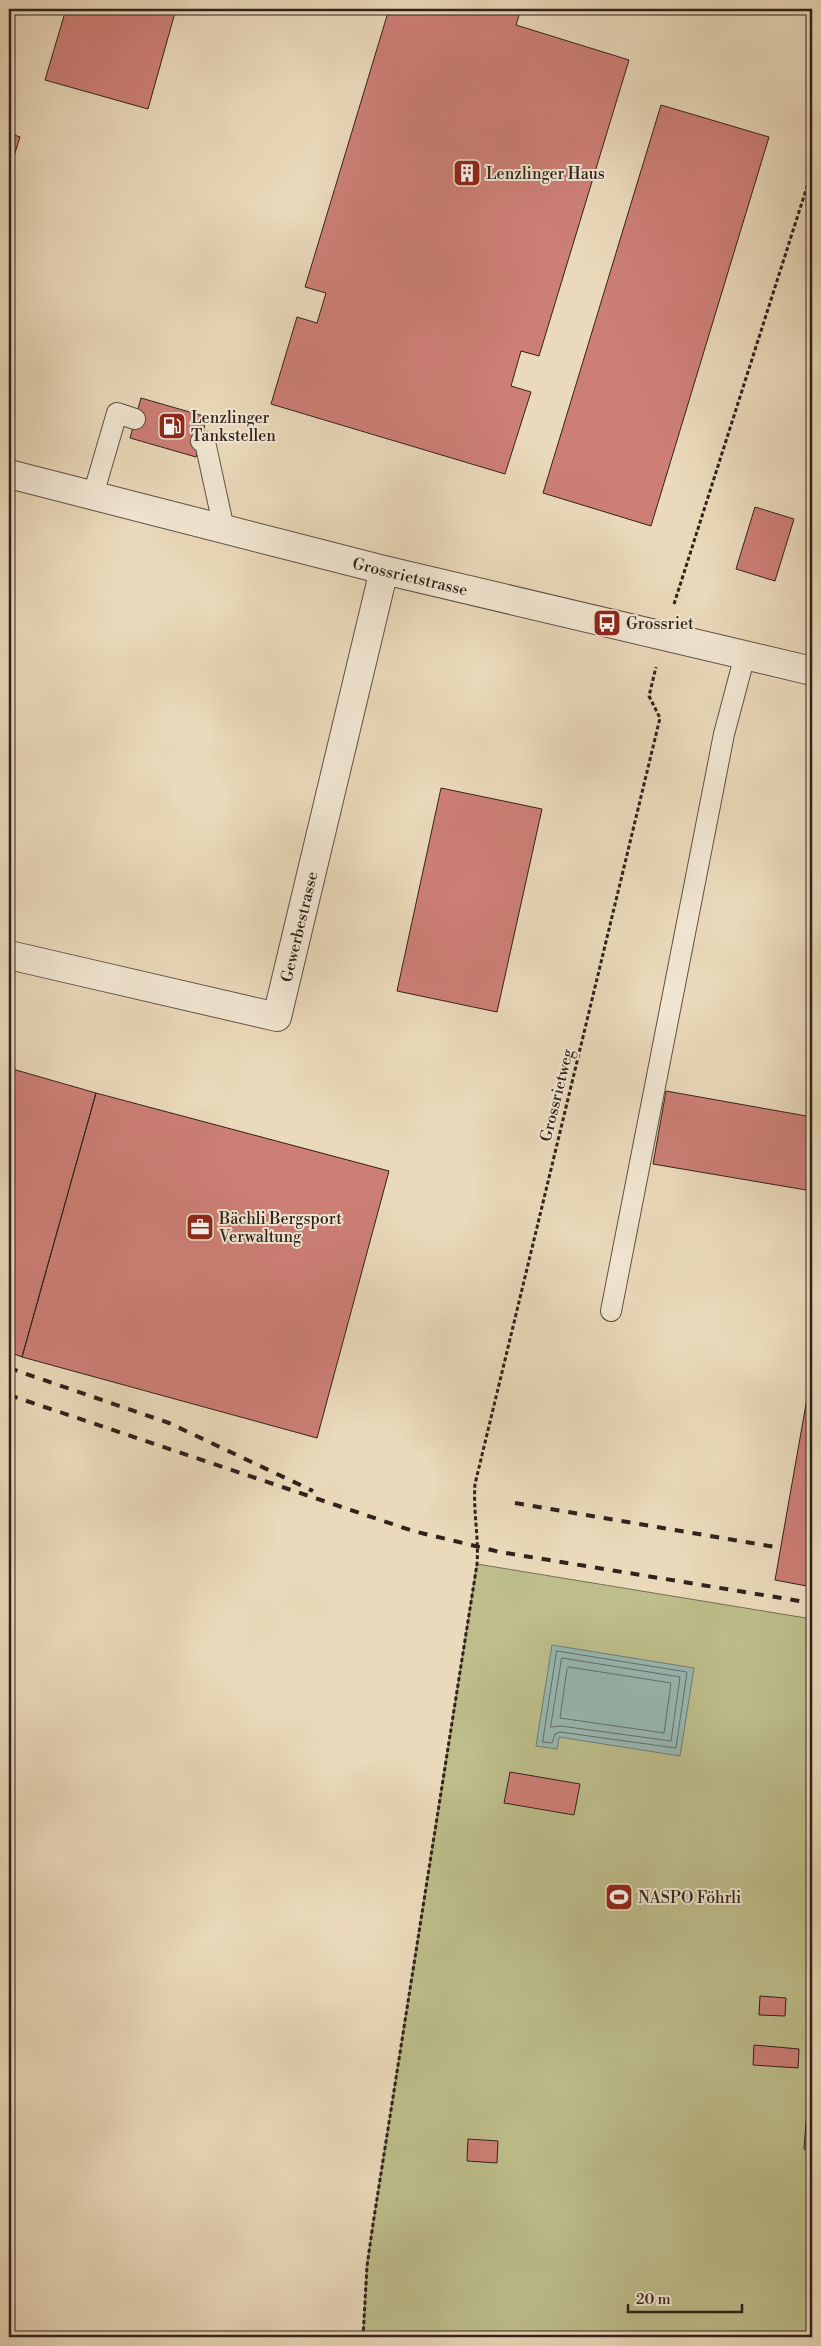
<svg xmlns="http://www.w3.org/2000/svg" width="821" height="2346" font-family="'Libre Bodoni',serif">
<rect width="100%" height="100%" fill="#ead9ba"/>
<filter id="stains"><feTurbulence type="fractalNoise" baseFrequency=".004" numOctaves="4"/><feColorMatrix values="0 0 0 0 .2 0 0 0 0 .09 0 0 0 0 .02 0 0 0 .5 -.17"/></filter>
<radialGradient id="worn" r=".72"><stop offset=".6" stop-color="#630" stop-opacity="0"/><stop offset="1" stop-color="#630" stop-opacity=".3"/></radialGradient>
<path fill="#bdbe8b" stroke="#777054" d="M 477,1564 L 812,1619 L 812,2337 L 363,2337 L 367,2266 L 373,2224 Z"/>
<path fill="#98b9b4" stroke="#6f7d77" d="M 552,1645 L 694,1668 L 680,1756 L 559,1737 L 557,1749 L 536,1746 Z"/>
<g fill="none" stroke-linecap="round" stroke-linejoin="round">
<path stroke="#646e68" stroke-width="1" d="M 557,1651 L 687,1672 L 676,1748 L 560,1732 L 555,1734 L 552,1743 L 543,1742 Z
M 562,1658 L 680,1677 L 671,1741 L 561,1726 L 551,1727 Z
M 569,1667 L 671,1683 L 664,1733 L 560,1718 L 567,1669 Z"/>
</g>
<path fill="#cd7f76" stroke="#31221c" d="M 66,9 L 176,9 L 148,109 L 45,80 Z
M 389,9 L 521,9 L 516,25 L 629,60 L 539,356 L 521,351 L 511,386 L 531,392 L 505,474 L 271,404 L 297,317 L 317,323 L 326,293 L 305,287 Z
M 661,105 L 769,137 L 651,526 L 543,493 Z
M 9,133 L 20,137 L 9,172 Z
M 141,398 L 207,417 L 196,457 L 130,438 Z
M 812,472 L 812,492 L 806,490 Z
M 755,507 L 794,519 L 775,581 L 736,569 Z
M 441,788 L 542,809 L 497,1012 L 397,991 Z
M 9,1068 L 96,1093 L 22,1357 L 9,1352 Z
M 666,1091 L 812,1117 L 812,1191 L 653,1164 Z
M 96,1093 L 389,1171 L 317,1438 L 22,1357 Z
M 812,1370 L 812,1587 L 775,1580 Z
M 510,1772 L 580,1784 L 574,1815 L 504,1803 Z
M 760,1996 L 786,1998 L 785,2016 L 759,2015 Z
M 754,2045 L 799,2049 L 798,2068 L 753,2065 Z
M 808,2097 L 812,2098 L 812,2150 L 804,2149 Z
M 468,2139 L 498,2141 L 497,2163 L 467,2161 Z"/>
<g fill="none" stroke-linecap="round" stroke-linejoin="round">
<defs>
<path id="service" d="M 201,441 L 205,442 L 224,529
M 93,495 L 117,413 L 135,419
M 611,1311 L 724,734 L 745,655"/>
<g id="minor">
<path id="s1" d="M 9,955 L 277,1017 L 384,570"/>
</g>
<g id="tertiary">
<path id="s2" d="M 9,474 L 384,570 L 812,671"/>
</g>
</defs>
<use href="#service" stroke="#5f5044" stroke-width="22"/>
<use href="#minor" stroke="#5f5044" stroke-width="30"/>
<use href="#tertiary" stroke="#5f5044" stroke-width="30"/>
<path stroke="#31221c" stroke-width="3" stroke-dasharray="4 2.5" stroke-linecap="butt" d="M 674,604 L 812,171
M 363,2337 L 367,2266 L 373,2224 L 477,1564 C 479,1537 473,1511 475,1484 L 660,718 L 649,696 L 656,667"/>
<use href="#service" stroke="#f1e6d2" stroke-width="20"/>
<use href="#minor" stroke="#f1e6d2" stroke-width="28"/>
<use href="#tertiary" stroke="#f1e6d2" stroke-width="28"/>
<path stroke="#31221c" stroke-width="4" stroke-dasharray="9 9" stroke-linecap="butt" d="M 9,1368 L 169,1423 L 313,1491
M 9,1395 L 413,1531 L 500,1552 L 812,1603
M 515,1503 L 781,1548"/>
</g>
<defs>
<symbol id="building-square" viewBox="-11 -11 22 22"><rect x="-9" y="-9" width="18" height="18" rx="4" fill="#8f2418" stroke="#f1e6d2"/><path d="M-4-6H4V6H1V3H-1V6H-4ZM-2.5-4.3h1.7v1.8h-1.7ZM.8-4.3h1.7v1.8H.8ZM-2.5-1h1.7V.8h-1.7ZM.8-1h1.7V.8H.8Z" fill="#fff"/></symbol>
<symbol id="fuel-square" viewBox="-11 -11 22 22"><rect x="-9" y="-9" width="18" height="18" rx="4" fill="#8f2418" stroke="#f1e6d2"/><path d="M-5.5-6h7V0h2V4h1.3V-2.5L3-4.5l.8-.8L6-3V5H2.5V1h-1V6h-7ZM-4.2-4.7v3.2H.2V-4.7Z" fill="#fff"/></symbol>
<symbol id="bus-square" viewBox="-11 -11 22 22"><rect x="-9" y="-9" width="18" height="18" rx="4" fill="#8f2418" stroke="#f1e6d2"/><path d="M-5-6H5V4H4V6H2V4H-2V6H-4V4H-5ZM-3.5-4V0h7V-4ZM-3.5 1.2v1.5H-2V1.2ZM2 1.2v1.5H3.5V1.2Z" fill="#fff"/></symbol>
<symbol id="office-square" viewBox="-11 -11 22 22"><rect x="-9" y="-9" width="18" height="18" rx="4" fill="#8f2418" stroke="#f1e6d2"/><path d="M-6-3h4V-5.5h4V-3h4V5H-6ZM-1-4.5V-3h2v-1.5ZM-6 0V1H6V0Z" fill="#fff"/></symbol>
<symbol id="stadium-square" viewBox="-11 -11 22 22"><rect x="-9" y="-9" width="18" height="18" rx="4" fill="#8f2418" stroke="#f1e6d2"/><path d="M0-5a6.5 5 0 1 0 0 10a6.5 5 0 1 0 0-10ZM-3.5-1.8h7v3.6h-7Z" fill="#fff"/></symbol>
</defs>
<g fill-rule="evenodd">
<use href="#building-square" x="451" y="157" width="32" height="32"/>
<use href="#fuel-square" x="156" y="410" width="32" height="32"/>
<use href="#bus-square" x="591" y="607" width="32" height="32"/>
<use href="#office-square" x="184" y="1211" width="32" height="32"/>
<use href="#stadium-square" x="603" y="1881" width="32" height="32"/>
</g>
<g text-anchor="middle" stroke-width="4" stroke-linejoin="round" paint-order="stroke">
<g font-size="16" fill="#31221c" stroke="#f1e6d2" text-anchor="start">
<text x="486" y="179">Lenzlinger Haus</text>
<text x="191" y="423">Lenzlinger<tspan x="191" dy="18">Tankstellen</tspan></text>
<text x="626" y="629">Grossriet</text>
<text x="219" y="1224">Bächli Bergsport<tspan x="219" dy="18">Verwaltung</tspan></text>
<text x="638" y="1903">NASPO Föhrli</text>
</g>
<g font-size="16" fill="#31221c" stroke="#f1e6d2">
<text dy="6" stroke="none"><textPath href="#s2" startOffset="414">Grossrietstrasse</textPath></text>
<text dy="6" stroke="none"><textPath href="#s1" startOffset="368">Gewerbestrasse</textPath></text>
<text transform="translate(556 1095) rotate(-76)" y="6">Grossrietweg</text>
</g>
</g>
<rect width="821" height="2346" fill="none" stroke="#ead9ba" stroke-width="30"/>
<rect x="10" y="10" width="801" height="2326" fill="none" stroke="#31221c" stroke-width="2.5"/>
<rect x="15" y="15" width="791" height="2316" fill="none" stroke="#31221c"/>
<path d="M628 2304v8h114v-8" fill="none" stroke="#31221c" stroke-width="2.5"/>
<text x="636" y="2304" font-size="15" fill="#31221c" stroke="#f1e6d2" stroke-width="4" paint-order="stroke">20 m</text>
<rect width="100%" height="100%" filter="url(#stains)"/>
<rect width="100%" height="100%" fill="url(#worn)"/>
</svg>
